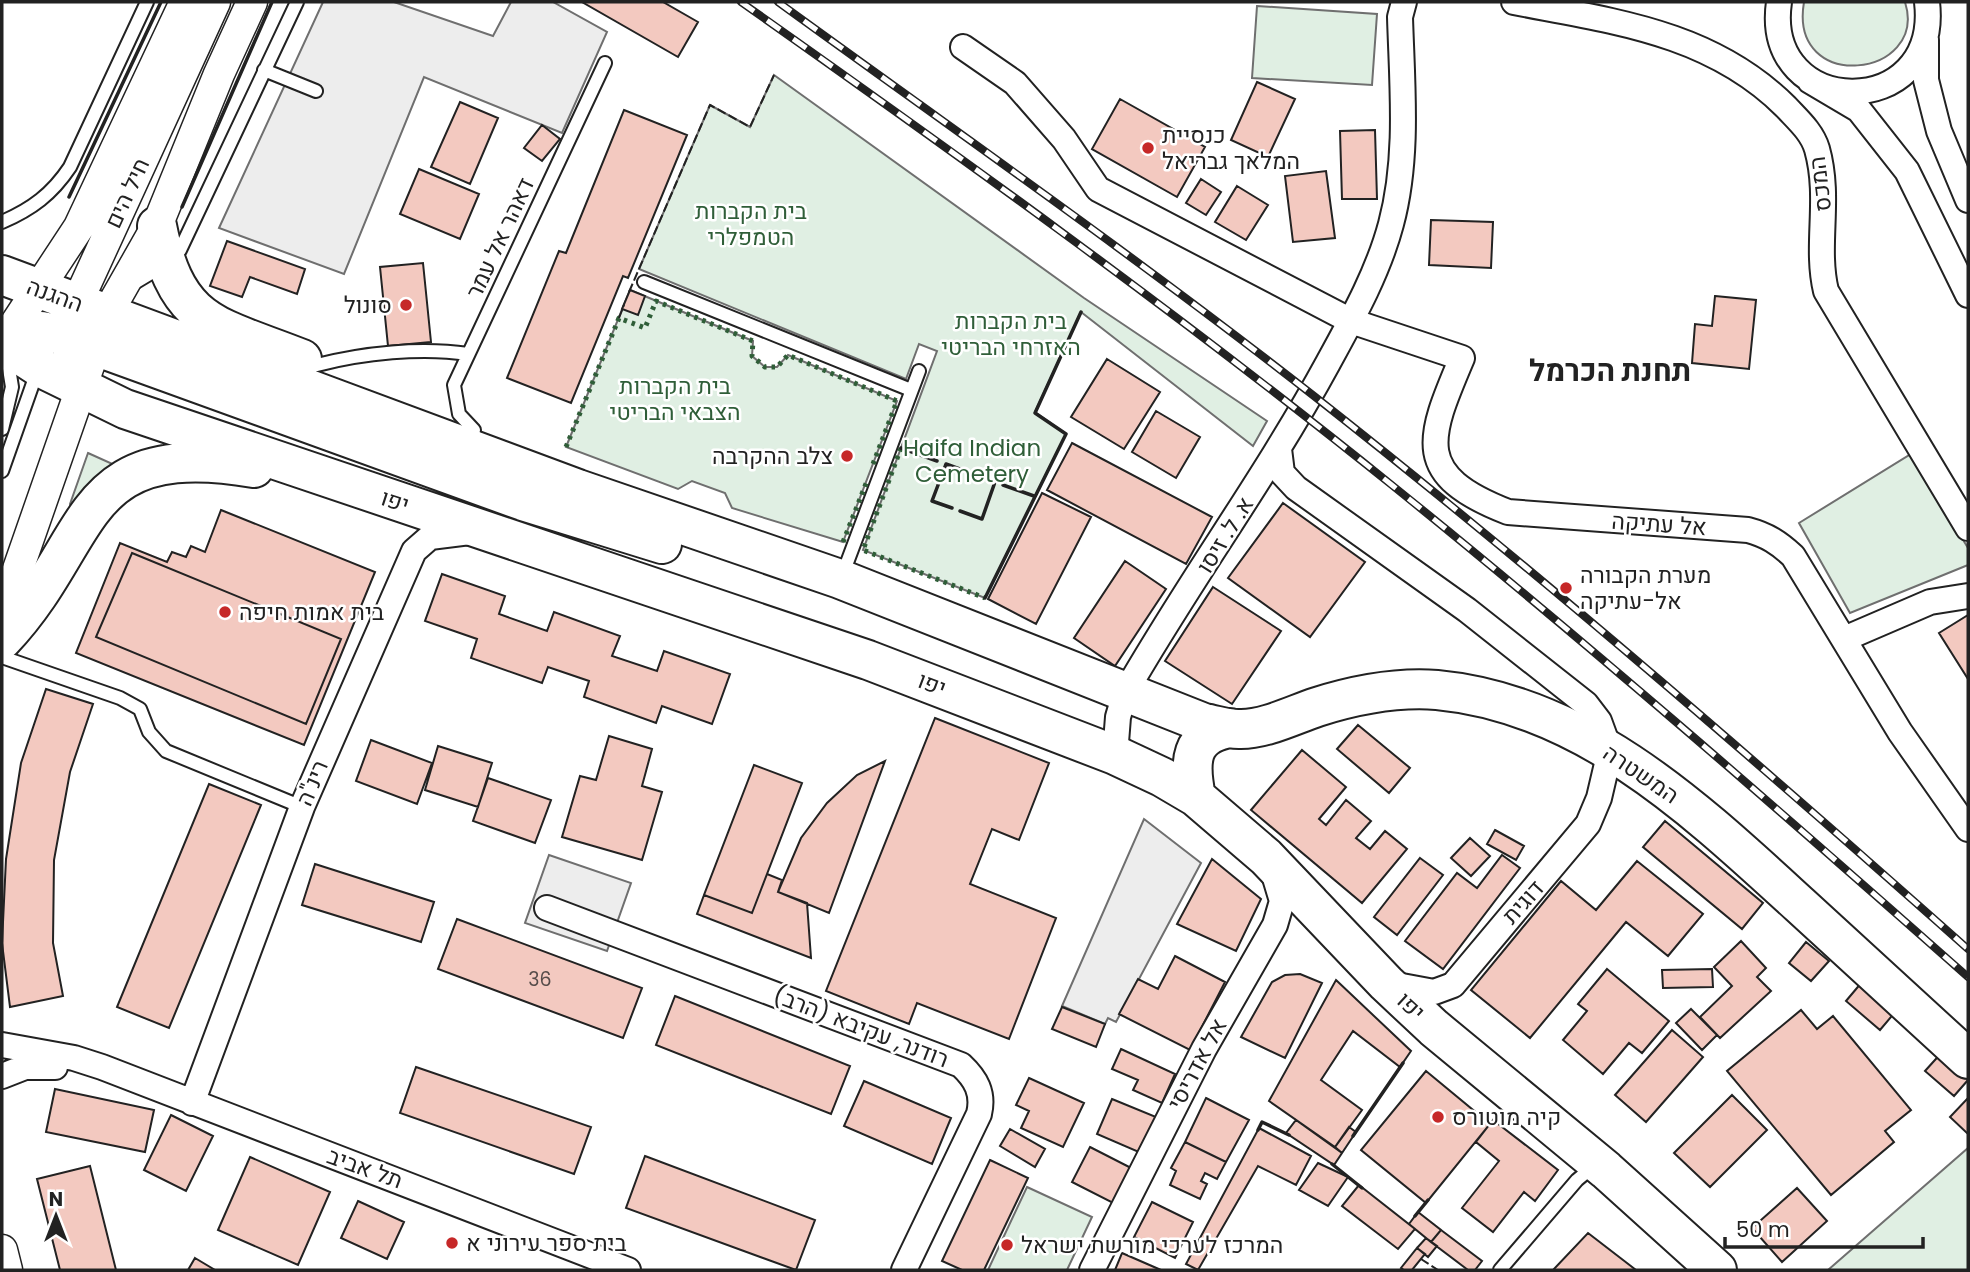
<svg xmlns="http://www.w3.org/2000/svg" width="1970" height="1272" font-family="Poppins,Heebo,sans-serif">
<rect width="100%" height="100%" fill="#fff"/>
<path fill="#e0efe3" stroke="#6f6f6f" stroke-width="2" d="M 1804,2 L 1905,2 C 1929,78 1788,95 1804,2 Z
M 1257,6 L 1377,14 L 1372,85 L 1252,78 Z
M 774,75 L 1084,298 L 1267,421 L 1253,446 L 1081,312 L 1035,412 L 1066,434 L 985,598 L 863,550 L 937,351 L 919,344 L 906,379 L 639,269 L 710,105 L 750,127 Z
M 630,290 L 753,341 L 752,356 L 765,367 L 777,367 L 788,355 L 897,401 L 843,542 L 732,508 L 725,493 L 692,481 L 678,489 L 566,447 Z
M 88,453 L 117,466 L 71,508 L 70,504 Z
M 1911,454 L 1968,548 L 1968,565 L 1850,613 L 1799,523 Z
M 1968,1148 L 1968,1270 L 1828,1270 Z
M 1027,1187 L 1092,1217 L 1067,1270 L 988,1270 Z"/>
<path fill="#ededed" stroke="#6f6f6f" stroke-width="2" d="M 323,2 L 394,2 L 493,36 L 511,2 L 553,2 L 607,32 L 562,133 L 424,77 L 344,274 L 219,228 Z
M 1144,819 L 1201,863 L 1116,1022 L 1108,1018 L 1105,1024 L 1062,1006 Z
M 549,855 L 631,883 L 607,951 L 525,923 Z"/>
<path fill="#f3c9c0" stroke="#222" stroke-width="2" d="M 582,2 L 663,2 L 698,22 L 678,57 Z
M 1257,82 L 1295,99 L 1268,157 L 1231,140 Z
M 1120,99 L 1205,147 L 1177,197 L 1092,149 Z
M 460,102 L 498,118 L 470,184 L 431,167 Z
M 624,110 L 687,135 L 628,278 L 623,276 L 571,403 L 507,378 L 559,251 L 566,253 Z
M 542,125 L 560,139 L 542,161 L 524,148 Z
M 1375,130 L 1377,199 L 1342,199 L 1340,131 Z
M 419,169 L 479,194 L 460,239 L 400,214 Z
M 1326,171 L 1335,238 L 1293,242 L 1285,176 Z
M 1201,179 L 1221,192 L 1206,215 L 1186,203 Z
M 1237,186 L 1268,205 L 1246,240 L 1215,222 Z
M 1431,220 L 1493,222 L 1491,268 L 1429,265 Z
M 227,241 L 305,269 L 297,294 L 250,277 L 242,297 L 210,286 Z
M 423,263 L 431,342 L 388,346 L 380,267 Z
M 630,290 L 645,296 L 638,315 L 622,309 Z
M 1715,296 L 1756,300 L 1749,369 L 1692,363 L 1695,324 L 1712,326 Z
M 1107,359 L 1160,392 L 1124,449 L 1071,417 Z
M 1156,411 L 1200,437 L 1176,478 L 1132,452 Z
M 1072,443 L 1212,517 L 1186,564 L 1047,490 Z
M 1042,493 L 1091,517 L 1036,624 L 988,599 Z
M 1283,503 L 1365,562 L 1310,637 L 1228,578 Z
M 221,510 L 375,572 L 304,745 L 76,653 L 120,543 L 167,562 L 172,552 L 186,557 L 191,546 L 205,552 Z
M 132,553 L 341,639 L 306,724 L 96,637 Z
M 1125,561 L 1166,589 L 1115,666 L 1074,638 Z
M 442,574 L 505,596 L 499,614 L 547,631 L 554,612 L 620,636 L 612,656 L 657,671 L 664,651 L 730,674 L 712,724 L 662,706 L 656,723 L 584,697 L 589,681 L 548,667 L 542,683 L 471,658 L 477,639 L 425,621 Z
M 1213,587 L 1281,631 L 1232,704 L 1165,661 Z
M 1968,615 L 1968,679 L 1939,633 Z
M 46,689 L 93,704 L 70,772 L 54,860 L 53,943 L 63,996 L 10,1007 L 2,943 L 6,859 L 21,763 Z
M 935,718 L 1049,763 L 1019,840 L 992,829 L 970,884 L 1056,918 L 1009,1039 L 917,1003 L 909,1024 L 826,991 Z
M 1358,725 L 1410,768 L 1389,793 L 1337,749 Z
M 609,736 L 652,749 L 642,786 L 662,792 L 642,860 L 562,837 L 580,776 L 596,780 Z
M 371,740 L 432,763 L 417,804 L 356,781 Z
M 438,746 L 492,763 L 478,807 L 425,790 Z
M 1302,750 L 1346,787 L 1319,819 L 1326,825 L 1346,800 L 1371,821 L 1356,838 L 1370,849 L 1385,831 L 1407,849 L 1362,903 L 1251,810 Z
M 885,761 L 829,913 L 778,892 L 801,838 L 827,803 L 857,775 Z
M 754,765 L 802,783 L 752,913 L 704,895 Z
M 488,778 L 551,800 L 535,843 L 473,821 Z
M 209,784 L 261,805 L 169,1028 L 117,1007 Z
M 1665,821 L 1763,903 L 1742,929 L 1643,847 Z
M 1495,830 L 1524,846 L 1516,860 L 1487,844 Z
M 1470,838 L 1490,856 L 1471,876 L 1451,858 Z
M 1502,855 L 1520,868 L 1443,969 L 1405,941 L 1457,873 L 1477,888 Z
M 1420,858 L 1443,875 L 1397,935 L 1374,917 Z
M 1212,859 L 1261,899 L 1236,951 L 1177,924 Z
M 1637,861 L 1703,914 L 1668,956 L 1626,922 L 1530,1038 L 1471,990 L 1561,881 L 1596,910 Z
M 315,864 L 434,902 L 421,942 L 302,905 Z
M 767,874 L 782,880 L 778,892 L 807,903 L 811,958 L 697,914 L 704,895 L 752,913 Z
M 457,919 L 642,988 L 623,1038 L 438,969 Z
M 1741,941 L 1766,968 L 1757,977 L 1771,991 L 1720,1038 L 1700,1017 L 1732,986 L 1714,967 Z
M 1806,942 L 1829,961 L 1811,981 L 1789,963 Z
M 1175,956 L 1225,982 L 1190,1050 L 1119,1014 L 1138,979 L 1158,989 Z
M 1607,969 L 1669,1021 L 1642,1053 L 1629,1043 L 1603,1074 L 1563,1040 L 1587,1011 L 1578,1004 Z
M 1712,969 L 1713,987 L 1663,988 L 1662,970 Z
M 1300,974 L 1322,983 L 1285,1058 L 1241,1037 L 1272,982 L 1285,975 Z
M 1336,980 L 1411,1051 L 1400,1067 L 1353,1031 L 1321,1080 L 1362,1110 L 1335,1147 L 1269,1101 Z
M 1862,982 L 1896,1011 L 1880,1030 L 1846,1001 Z
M 675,996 L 850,1066 L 831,1114 L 656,1045 Z
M 1062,1007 L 1105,1024 L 1096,1047 L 1052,1029 Z
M 1691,1009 L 1717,1035 L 1702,1050 L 1676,1023 Z
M 1801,1010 L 1817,1029 L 1833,1016 L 1911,1110 L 1885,1131 L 1894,1142 L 1831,1195 L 1727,1071 Z
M 1672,1030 L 1703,1057 L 1646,1122 L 1615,1095 Z
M 1121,1049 L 1175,1074 L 1162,1103 L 1133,1090 L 1138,1080 L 1112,1069 Z
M 1944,1050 L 1968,1071 L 1968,1080 L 1954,1096 L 1925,1071 Z
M 416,1067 L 591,1127 L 574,1174 L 400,1113 Z
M 1426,1071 L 1490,1124 L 1426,1203 L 1361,1150 Z
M 1029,1078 L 1084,1103 L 1063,1147 L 1021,1128 L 1029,1111 L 1016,1105 Z
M 864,1081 L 951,1118 L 932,1164 L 844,1126 Z
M 55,1089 L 154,1110 L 145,1152 L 46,1132 Z
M 1732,1095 L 1767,1130 L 1710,1187 L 1674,1153 Z
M 1206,1098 L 1249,1120 L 1226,1162 L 1185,1142 Z
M 1968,1098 L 1968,1134 L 1950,1117 Z
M 1112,1099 L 1156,1117 L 1141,1153 L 1097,1134 Z
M 171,1115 L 213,1136 L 186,1191 L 144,1170 Z
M 1296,1120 L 1342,1153 L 1334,1165 L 1286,1133 Z
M 1493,1120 L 1558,1170 L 1535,1201 L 1524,1192 L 1493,1232 L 1462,1208 L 1499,1161 L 1476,1142 Z
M 1349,1127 L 1356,1132 L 1342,1153 L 1335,1147 Z
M 1259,1128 L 1311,1156 L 1296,1185 L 1258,1166 L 1198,1270 L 1186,1264 Z
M 1010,1129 L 1045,1149 L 1035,1167 L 1000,1146 Z
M 1185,1142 L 1226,1162 L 1217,1179 L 1205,1173 L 1201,1181 L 1207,1184 L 1200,1199 L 1170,1185 L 1176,1171 L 1171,1168 Z
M 1090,1147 L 1137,1171 L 1119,1206 L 1072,1182 Z
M 645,1156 L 815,1220 L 796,1270 L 626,1208 Z
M 250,1157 L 330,1192 L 298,1265 L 218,1230 Z
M 990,1160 L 1028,1178 L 984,1270 L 962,1270 L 942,1261 Z
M 1318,1163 L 1348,1177 L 1328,1206 L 1299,1190 Z
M 90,1166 L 116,1270 L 60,1270 L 37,1179 Z
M 1359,1185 L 1415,1229 L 1398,1249 L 1342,1206 Z
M 1797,1188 L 1827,1221 L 1782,1262 L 1752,1228 Z
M 358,1201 L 404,1222 L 387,1259 L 341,1238 Z
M 1152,1202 L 1193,1222 L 1175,1258 L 1134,1237 Z
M 1418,1212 L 1441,1230 L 1431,1242 L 1409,1224 Z
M 1441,1230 L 1482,1261 L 1475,1270 L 1468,1270 L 1431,1242 Z
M 1588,1233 L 1636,1270 L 1553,1270 Z
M 1426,1238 L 1437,1246 L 1428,1257 L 1417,1248 Z
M 1417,1248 L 1425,1254 L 1412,1270 L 1404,1270 L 1401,1268 Z
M 1122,1253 L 1161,1270 L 1115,1270 Z
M 195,1258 L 215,1270 L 188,1270 Z"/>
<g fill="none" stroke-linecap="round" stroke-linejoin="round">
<defs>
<path id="service" d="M 264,70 L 316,91
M 2,222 C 32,209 52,194 70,167 L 147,2
M 644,282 L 911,390
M 131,285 L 166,264 L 180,250 L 297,2
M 317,365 C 363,353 421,347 468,354
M 2,429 L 12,387 L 7,356
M 474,430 L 459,414 L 454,385 L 605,63
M 2,471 L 38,369
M 842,576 L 919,371
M 2,657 L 120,698 L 140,709 L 149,732 L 166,751 L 302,807
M 1500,1270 L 1577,1180 L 1589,1170 L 1594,1170"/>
<path id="minor" d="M 1514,2 C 1612,21 1711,32 1786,107 C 1798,120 1812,132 1817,149 C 1831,199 1815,245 1826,291 L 1968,528
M 1779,2 C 1762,120 1941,123 1927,2
M 1926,40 L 1926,80 L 1939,131 L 1968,200
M 963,47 L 1015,83 L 1064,139 L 1098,189 L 1351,321 L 1462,358 C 1427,440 1413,475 1508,512 L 1748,530 C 1767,535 1779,543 1793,556 L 1900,732 L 1968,829
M 1810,81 L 1859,110 L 1907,171 L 1968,295
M 1279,449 L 1282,473 L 1296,488 L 1467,610 L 1586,704 L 1599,721 L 1610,751 L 1599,798 L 1588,824 L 1453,985 L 1434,992 L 1391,984
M 1844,639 L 1930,602 L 1968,596
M 1115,755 L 1118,717 L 1125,693 C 1189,581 1266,477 1328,363 C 1352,319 1378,273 1391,224 C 1409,157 1402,85 1400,17 L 1404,2
M 547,908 L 961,1065 C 976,1079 984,1093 979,1114 L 904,1270
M 2,1045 L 74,1058 L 102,1067 L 628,1270
M 2,1076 L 25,1067 L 55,1067
M 192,1103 L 302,807 L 414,551 L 430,537 L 470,532
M 1092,1270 L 1204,1049 L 1275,925 L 1282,901 L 1273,871"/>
<path id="tertiary" d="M 2,344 L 79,227 L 185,2
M 80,389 C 65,353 65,340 77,303 L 215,2
M 2,615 L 107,314 L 157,226 L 219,74 L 252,2
M 2,1250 L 7,1270"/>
<path id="trunk" d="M 157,226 C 177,327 217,325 302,359
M 2,275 L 578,489 L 840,579 L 1204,723 C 1216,725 1229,730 1241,729 C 1266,729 1293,715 1317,707 C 1355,695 1398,687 1437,690 C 1585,704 1696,810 1800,905 C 1856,957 1912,1008 1968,1059
M 2,343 L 39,367 L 125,409 L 868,660 L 1115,755 L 1162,777 L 1196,797 L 1266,857 L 1386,983 L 1434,1028 L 1606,1170 L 1717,1270
M 2,343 L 41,331 L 67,336 L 523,501 L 662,544
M 2,640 C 97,540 73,437 254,468
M 1196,797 C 1189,762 1189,735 1230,728"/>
</defs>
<use href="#service" stroke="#222" stroke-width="16"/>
<use href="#minor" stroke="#222" stroke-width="28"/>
<use href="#tertiary" stroke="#222" stroke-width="33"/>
<use href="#trunk" stroke="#222" stroke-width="42"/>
<use href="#service" stroke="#fff" stroke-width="12"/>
<use href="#minor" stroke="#fff" stroke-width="24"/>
<use href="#tertiary" stroke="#fff" stroke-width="30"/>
<use href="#trunk" stroke="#fff" stroke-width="38"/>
<defs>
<path id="rail" d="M 741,2 C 961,157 1182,316 1393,486 C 1589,644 1779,810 1968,977
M 778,2 C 957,132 1139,259 1314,396 C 1538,572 1755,760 1968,949"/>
</defs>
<use href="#rail" stroke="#222" stroke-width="8"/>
<use href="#rail" stroke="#fff" stroke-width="5" stroke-dasharray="16" stroke-linecap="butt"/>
<path stroke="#2f5e38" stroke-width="5" stroke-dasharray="3.5 5" stroke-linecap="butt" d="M 566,447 L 619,318 L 645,328 L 656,301 L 753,341 L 752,356 L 765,367 L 777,367 L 788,355 L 897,401 L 873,464
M 901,448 L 863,550 L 985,598
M 843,542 L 867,481"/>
<path stroke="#222" stroke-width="2" stroke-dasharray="9 3.5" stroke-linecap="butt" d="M 629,292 L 710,105 L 750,127 L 774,75
M 619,318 L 624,305
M 1421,1259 L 1438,1270"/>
<path stroke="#222" stroke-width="3.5" d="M 69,197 L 161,2
M 182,207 L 272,2
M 901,448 L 937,461
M 1003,485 L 1034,496
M 952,508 L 932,501 L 946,464 L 995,482 L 982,519 L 960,511
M 985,598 L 1066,434 L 1035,413 L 1081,312
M 1258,1130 L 1262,1122 L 1289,1135
M 1353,1136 L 1403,1063
M 1332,1164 L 1362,1188
M 1415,1216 L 1428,1200"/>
</g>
<g fill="#c62828" stroke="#fff" stroke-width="2.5">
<circle cx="1148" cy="148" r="7"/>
<circle cx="406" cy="305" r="7"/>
<circle cx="847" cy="456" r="7"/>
<circle cx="1566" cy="588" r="7"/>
<circle cx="225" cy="612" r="7"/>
<circle cx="1438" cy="1117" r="7"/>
<circle cx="452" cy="1243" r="7"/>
<circle cx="1007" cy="1245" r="7"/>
</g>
<g text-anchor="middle" stroke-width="5" stroke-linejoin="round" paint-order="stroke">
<g font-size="19" fill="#564c4a">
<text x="540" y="986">36</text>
</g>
<g font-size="23" fill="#222" stroke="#fff" text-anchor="start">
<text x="1162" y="143">כנסיית<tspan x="1162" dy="26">המלאך גבריאל</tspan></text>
<text x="392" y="313" text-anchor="end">סונול</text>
<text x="833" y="464" text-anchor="end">צלב ההקרבה</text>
<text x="1580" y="583">מערת הקבורה<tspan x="1580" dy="26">אל-עתיקה</tspan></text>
<text x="239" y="620">בית אמות חיפה</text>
<text x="1452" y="1125">קיה מוטורס</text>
<text x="466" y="1251">בית ספר עירוני א</text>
<text x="1021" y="1253">המרכז לערכי מורשת ישראל</text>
</g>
<g font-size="23" fill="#222" stroke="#fff">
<text transform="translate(1820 184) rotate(-97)" y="8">המכס</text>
<text transform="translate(127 193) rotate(-65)" y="8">חיל הים</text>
<text transform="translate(500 238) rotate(-65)" y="8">דאהר אל עמר</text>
<text transform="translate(55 295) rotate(20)" y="8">ההגנה</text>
<text transform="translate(395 501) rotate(18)" y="8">יפו</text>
<text transform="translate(1659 524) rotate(4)" y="8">אל עתיקה</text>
<text transform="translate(1225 535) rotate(-58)" y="8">א. ל. זיסו</text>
<text transform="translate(932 684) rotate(21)" y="8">יפו</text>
<text transform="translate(1641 774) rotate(34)" y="8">המשטרה</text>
<text transform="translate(312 783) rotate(-67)" y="8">רינ"ה</text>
<text transform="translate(1523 902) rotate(-48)" y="8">דוגית</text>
<text transform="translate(1411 1006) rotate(43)" y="8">יפו</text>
<text transform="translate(861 1027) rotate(21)" y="8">רודנר, עקיבא (הרב)</text>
<text transform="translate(1197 1064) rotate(-62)" y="8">אל אדריסי</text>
<text transform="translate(365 1168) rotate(20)" y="8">תל אביב</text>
</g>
<g font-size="23" fill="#2f5e38" stroke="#fff">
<text x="751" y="219">בית הקברות<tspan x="751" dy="26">הטמפלרי</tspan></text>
<text x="1011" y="329">בית הקברות<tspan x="1011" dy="26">האזרחי הבריטי</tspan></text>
<text x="675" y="394">בית הקברות<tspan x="675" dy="26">הצבאי הבריטי</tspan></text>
<text x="972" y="456">Haifa Indian<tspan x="972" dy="26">Cemetery</tspan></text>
</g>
<g font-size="30" font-weight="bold" fill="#222" stroke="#fff">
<text x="1610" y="381">תחנת הכרמל</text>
</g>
</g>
<rect width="1970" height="1272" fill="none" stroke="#222222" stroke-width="7"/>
<g transform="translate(56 1216)" stroke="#ffffff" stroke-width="5" paint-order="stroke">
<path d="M0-5L12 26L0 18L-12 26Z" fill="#222222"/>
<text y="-10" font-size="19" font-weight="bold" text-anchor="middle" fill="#222222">N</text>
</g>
<path d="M1725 1237v10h198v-10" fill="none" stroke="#222222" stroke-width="3.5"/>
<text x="1736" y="1237" font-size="21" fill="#222222" stroke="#ffffff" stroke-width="5" paint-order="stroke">50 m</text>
</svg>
